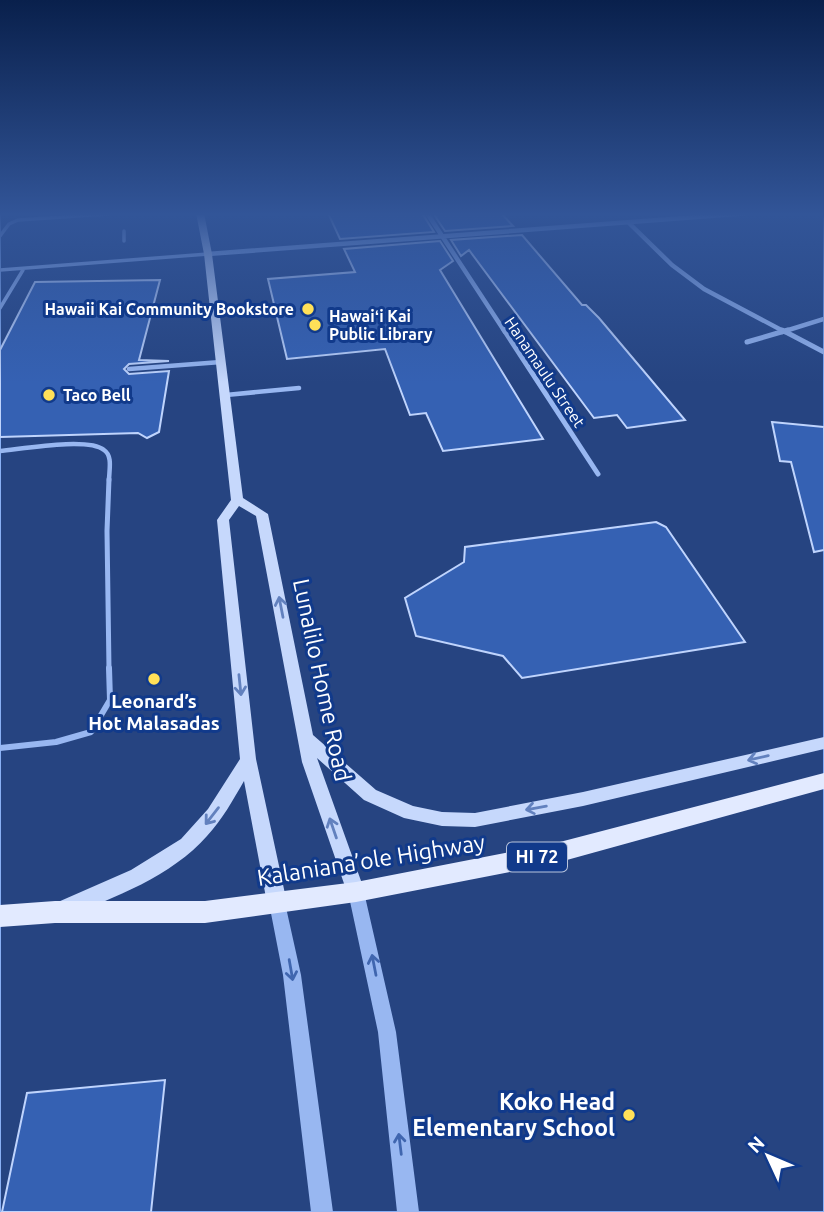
<svg xmlns="http://www.w3.org/2000/svg" width="824" height="1212" font-family="Ubuntu,sans-serif">
<rect width="100%" height="100%" fill="#113a8b"/>
<path fill="#264481" stroke="#89b0f5" stroke-width="2" d="M 0,213 L 824,213 L 824,1212 L 0,1212 Z"/>
<path fill="#3561b3" stroke="#bfd4fd" stroke-width="2" d="M 328,213 L 422,213 L 434,232 L 340,239 Z
M 433,213 L 501,213 L 513,226 L 445,231 Z
M 522,235 L 582,305 L 586,305 L 599,318 L 685,420 L 627,428 L 617,415 L 594,418 L 469,250 L 461,256 L 451,240 Z
M 440,241 L 453,261 L 440,270 L 543,439 L 443,451 L 426,413 L 410,415 L 385,349 L 287,359 L 268,279 L 355,272 L 344,249 Z
M 160,280 L 139,360 L 169,361 L 129,364 L 124,369 L 129,374 L 169,371 L 159,432 L 147,438 L 138,433 L 0,437 L 0,350 L 35,282 Z
M 772,422 L 824,427 L 824,550 L 814,552 L 791,462 L 780,461 Z
M 656,522 L 666,527 L 745,642 L 522,678 L 503,656 L 416,636 L 405,598 L 464,562 L 465,547 Z
M 165,1080 L 151,1212 L 2,1212 L 27,1093 Z"/>
<g fill="none" stroke-linecap="round" stroke-linejoin="round">
<path stroke="#98b7f1" stroke-width="3.5" d="M 124,231 L 124,241
M 0,236 L 9,224 L 18,220 L 122,213
M 0,270 L 208,254
M 0,308 L 23,270"/>
<path stroke="#98b7f1" stroke-width="4.5" d="M 129,369 L 221,362
M 226,395 L 299,388
M 0,451 C 22,449 88,437 104,450 C 113,456 109,470 109,481"/>
<path stroke="#98b7f1" stroke-width="5" d="M 109,479 L 107,531 L 109,669"/>
<path stroke="#98b7f1" stroke-width="6" d="M 0,748 L 56,742 L 91,732 L 110,700 L 109,668"/>
<path stroke="#98b7f1" stroke-width="4.5" d="M 427,213 L 505,332
M 629,223 L 672,265 L 704,289 L 785,332
M 208,254 L 750,213
M 782,332 L 824,319"/>
<path stroke="#98b7f1" stroke-width="5" d="M 504,330 L 598,474
M 782,330 L 824,352
M 747,342 L 788,330"/>
<path fill="#98b7f1" fill-rule="evenodd" d="M 356,885 L 362,887 L 364,892 L 396,1032 L 419,1212 L 397,1212 L 378,1032 L 348,892 L 350,887 Z
M 277,896 L 283,898 L 285,903 L 301,975 L 333,1212 L 311,1212 L 283,975 L 269,903 L 271,898 Z"/>
<path fill="#c6d8fc" fill-rule="evenodd" d="M 196,213 L 204,213 L 212,254 L 243,498 L 268,514 L 313,735 L 376,790 L 413,806 L 442,812 L 475,813 L 583,792 L 824,737 L 824,749 L 583,806 L 475,827 L 442,826 L 404,818 L 364,800 L 317,758 L 365,892 L 363,898 L 356,900 L 349,898 L 302,762 L 256,516 L 239,506 L 229,520 L 256,759 L 287,903 L 284,909 L 277,911 L 270,909 L 267,903 L 244,781 C 233,800 222,820 207,836 C 172,876 114,898 65,917 L 58,914 L 55,908 L 58,902 L 131,870 L 181,839 L 208,809 L 240,759 L 217,520 L 231,500 L 204,254 Z"/>
<path fill="#e2eaff" fill-rule="evenodd" d="M 824,773 L 824,789 L 556,863 L 356,902 L 205,923 L 55,923 L 0,927 L 0,905 L 55,901 L 205,901 L 356,882 L 556,843 Z"/>
</g>
<defs><path id="oneway-shaft" d="M-6 0H5M1.5-3L5.5 0L1.5 3" fill="none" stroke-width="1.6" stroke-linecap="round" stroke-linejoin="round" transform="scale(1.75)"/></defs>
<g stroke="#6281be">
<use href="#oneway-shaft" transform="translate(281 607) rotate(-101)"/>
<use href="#oneway-shaft" transform="translate(240 685) rotate(84)"/>
<use href="#oneway-shaft" transform="translate(758 758) rotate(167)"/>
<use href="#oneway-shaft" transform="translate(536 808) rotate(170)"/>
<use href="#oneway-shaft" transform="translate(212 816) rotate(128)"/>
<use href="#oneway-shaft" transform="translate(333 828) rotate(-109)"/>
</g>
<g stroke="#4066af">
<use href="#oneway-shaft" transform="translate(374 965) rotate(-101)"/>
<use href="#oneway-shaft" transform="translate(291 970) rotate(80)"/>
<use href="#oneway-shaft" transform="translate(400 1144) rotate(-97)"/>
</g>
<linearGradient id="sky" x2="0" y2="1"><stop stop-color="#09204c"/><stop offset="0.56" stop-color="#325598"/><stop offset="1" stop-color="#325598" stop-opacity="0"/></linearGradient>
<rect width="824" height="383" fill="url(#sky)"/>
<g fill="#ffe058" stroke="#113a8b" stroke-width="2.5">
<circle cx="308" cy="309" r="7"/>
<circle cx="315" cy="325" r="7"/>
<circle cx="49" cy="395" r="7"/>
<circle cx="154" cy="679" r="7"/>
<circle cx="629" cy="1115" r="7"/>
</g>
<g text-anchor="middle" stroke-width="6" stroke-linejoin="round" paint-order="stroke">
<g font-size="16" font-weight="bold" fill="#fff" stroke="#113a8b" text-anchor="start">
<text x="294" y="315" text-anchor="end">Hawaii Kai Community Bookstore</text>
<text x="329" y="322">Hawaiʻi Kai<tspan x="329" dy="18">Public Library</tspan></text>
<text x="63" y="401">Taco Bell</text>
</g>
<g font-size="16" fill="#fff" stroke="#113a8b">
<text transform="translate(545 372) rotate(56)" y="6">Hanamaulu Street</text>
</g>
<rect fill="#113a8b" stroke="#b8c4dc" stroke-width="2" x="507" y="842.5" width="60" height="29" rx="5"/>
<g font-size="18" font-weight="bold" fill="#fff">
<text x="537" y="863">HI 72</text>
</g>
<g font-size="19" font-weight="bold" fill="#fff" stroke="#113a8b">
<text x="154" y="708">Leonard’s<tspan x="154" dy="22">Hot Malasadas</tspan></text>
</g>
<g font-size="23" fill="#fff" stroke="#113a8b">
<text transform="translate(322 680) rotate(78)" y="8">Lunalilo Home Road</text>
<text transform="translate(371 860) rotate(-9)" y="8">Kalaniana’ole Highway</text>
</g>
<g font-size="23" font-weight="bold" fill="#fff" stroke="#113a8b" text-anchor="end">
<text x="615" y="1110">Koko Head<tspan x="615" dy="26">Elementary School</tspan></text>
</g>
</g>
<g transform="translate(768 1156) rotate(314)" stroke="#113a8b" stroke-width="5" paint-order="stroke">
<path d="M0-5L12 26L0 18L-12 26Z" fill="#ffffff"/>
<text y="-10" font-size="19" font-weight="bold" text-anchor="middle" fill="#ffffff">N</text>
</g>
</svg>
